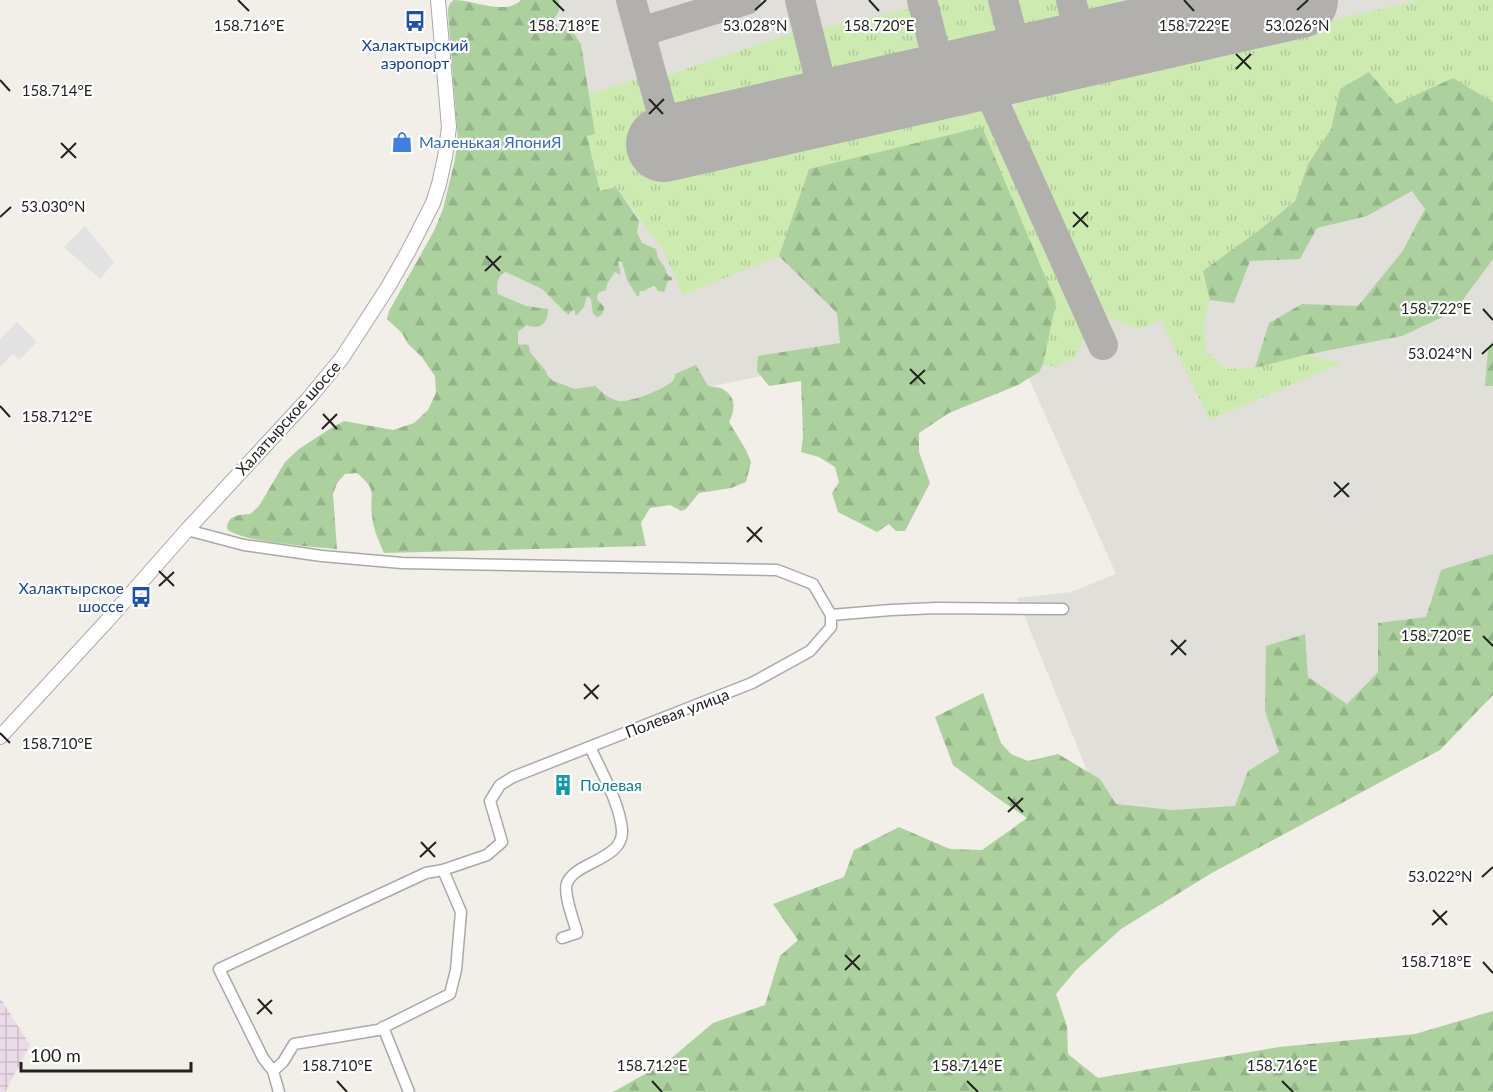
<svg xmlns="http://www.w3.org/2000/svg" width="1493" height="1092" font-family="Lato,sans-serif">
<defs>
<pattern id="industrial-grid" width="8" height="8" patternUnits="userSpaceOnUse" patternTransform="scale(1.5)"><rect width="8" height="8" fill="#ebdbe8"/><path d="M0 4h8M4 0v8" fill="none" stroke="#c9bcc7"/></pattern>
<pattern id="grass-tufts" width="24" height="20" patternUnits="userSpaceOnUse" patternTransform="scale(1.5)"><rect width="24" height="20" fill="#cdebb0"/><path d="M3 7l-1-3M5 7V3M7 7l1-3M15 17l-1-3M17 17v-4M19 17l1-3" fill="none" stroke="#b0c997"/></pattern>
<pattern id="forest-firs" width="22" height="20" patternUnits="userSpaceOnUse" patternTransform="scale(1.5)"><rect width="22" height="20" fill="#add19e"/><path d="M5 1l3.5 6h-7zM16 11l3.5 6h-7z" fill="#95b388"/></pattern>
</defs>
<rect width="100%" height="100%" fill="#f2efe9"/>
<path fill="url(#industrial-grid)" d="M 0,998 L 30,1045 L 5,1092 L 0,1092 Z"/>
<path fill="#e1dfda" d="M 545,0 L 1493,0 L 1493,690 L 1123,859 L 1017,598 L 1071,592 L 1116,574 L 994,300 L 878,352 L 501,430 L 464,164 Z"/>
<path fill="url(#grass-tufts)" d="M 942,0 L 995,0 L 1004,40 L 944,53 L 933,2 Z
M 1012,0 L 1065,0 L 1071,25 L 1020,36 Z
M 1079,0 L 1140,0 L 1142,10 L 1084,22 Z
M 1419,0 L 1493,0 L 1493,102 L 1453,78 L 1396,105 L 1369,72 L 1340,89 L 1331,129 L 1308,164 L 1295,201 L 1262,228 L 1203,271 L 1210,300 L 1204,325 L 1206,351 L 1226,369 L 1255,368 L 1305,355 L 1342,363 L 1210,420 L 1161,320 L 1139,329 L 1105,317 L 1013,122 C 1014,105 1017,102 1029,90 Z
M 913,8 L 924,58 L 830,79 L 819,29 Z
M 801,30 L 813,82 L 671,116 L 662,77 Z
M 645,76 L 657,119 L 670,169 L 973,99 L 993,114 L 1087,328 L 1076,357 L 1055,367 L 1043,364 L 1056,302 L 809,169 L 779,256 L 683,295 L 662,248 L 616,187 L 600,191 L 587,136 L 595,134 L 589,94 Z"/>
<path fill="url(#forest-firs)" d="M 454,0 C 473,0 506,16 521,0 L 559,0 L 559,11 L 554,19 C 558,32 563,24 571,31 C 575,34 578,40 581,44 L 595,134 L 587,136 L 600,191 L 616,187 L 639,221 L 637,232 L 642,243 L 656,249 L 658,258 L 664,266 L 668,276 L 672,277 L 672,280 L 668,281 L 664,292 L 658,291 L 655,286 L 653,286 L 644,291 L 640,291 L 639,296 L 637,296 L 627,280 L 622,262 L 619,261 L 618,262 L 621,275 L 615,272 L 607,284 L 606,290 L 598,293 L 597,299 L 604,307 C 604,312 602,316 597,317 L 593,314 L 591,299 L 587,296 L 584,307 L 577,315 L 575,315 L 575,311 L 573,310 L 568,315 L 542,289 L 506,272 C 497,274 496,286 498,294 L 526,306 L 548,309 C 549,322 540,331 527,325 L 518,332 L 518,344 L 521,345 L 526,344 L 529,346 L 530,352 L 546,371 L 547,375 L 553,381 L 575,389 L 595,386 C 603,393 609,399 619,401 C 629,403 669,388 674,379 C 675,377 675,376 675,374 L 696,365 L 708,386 C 712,387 719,387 723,389 C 737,398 735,410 729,422 L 746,450 L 751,462 L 746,482 L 731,488 L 699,493 L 686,509 L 681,511 L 670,505 L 650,508 L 641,523 L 646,546 L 384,553 C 379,541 373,529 372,516 C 369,492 379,492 357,473 L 345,474 L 337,483 L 333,494 L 337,549 C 315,547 240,542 227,529 C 227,515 239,515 250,514 L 259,506 L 285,462 L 299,449 L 328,430 L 344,421 L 393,430 L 414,423 L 428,410 L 436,393 L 435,376 L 421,356 L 408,344 L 402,333 L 387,319 L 389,311 L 434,231 L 443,209 L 454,164 L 458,141 L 448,13 C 448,7 449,3 454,0 Z
M 1369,72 L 1396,104 L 1453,78 L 1493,102 L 1493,259 L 1459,305 L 1449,314 L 1402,336 L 1305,355 L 1255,368 L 1269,323 L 1302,304 L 1358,306 L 1402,252 L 1425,209 L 1412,191 L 1367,216 L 1317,228 L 1300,259 L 1250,261 L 1234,303 L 1210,300 L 1203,271 L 1262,228 L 1295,201 L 1308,164 L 1331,129 L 1340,89 Z
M 982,127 L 1056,302 L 1043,364 L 1039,372 L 1018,385 L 949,413 L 919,433 L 919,452 L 930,483 L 905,531 L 896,531 L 889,524 L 877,532 L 838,512 L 832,493 L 839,482 L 835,467 L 819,457 L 801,452 L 803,436 L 801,381 L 769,386 L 757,371 L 758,356 L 840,343 L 837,313 L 779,256 L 809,169 Z
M 1493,341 L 1493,386 L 1485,386 L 1488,350 Z
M 1493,554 L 1493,695 L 1440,750 L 1210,874 L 1121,929 L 1076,970 L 1056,994 L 1067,1026 L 1068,1054 L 1098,1078 L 1279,1047 L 1415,1034 L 1493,1011 L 1493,1092 L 613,1092 L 668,1061 L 713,1023 L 765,1005 L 780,956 L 798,940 L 773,904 L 844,877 L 854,850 L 899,827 L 950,849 L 982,850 L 1027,818 L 996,797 L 953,765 L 935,717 L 983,693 L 1001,743 L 1011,754 L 1028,761 L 1058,754 L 1100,779 L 1116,804 L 1172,810 L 1235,806 L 1248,771 L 1279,752 L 1265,711 L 1266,646 L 1305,634 L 1308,677 L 1347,704 L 1378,672 L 1378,623 L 1426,617 L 1441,570 Z"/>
<path fill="#e2e2e2" d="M 85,226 L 114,262 L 100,279 L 64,247 Z
M 17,322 L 37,342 L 19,360 L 13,354 L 0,367 L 0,339 Z"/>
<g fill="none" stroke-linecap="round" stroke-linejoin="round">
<path stroke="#b1b0ac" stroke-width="30" d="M 631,0 L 670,142
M 800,0 L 827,107
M 922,0 L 943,81
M 1003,0 L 1020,64
M 1071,0 L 1083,50
M 1147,0 L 1156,33
M 640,32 L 746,0
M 981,73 L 1103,345"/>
<path stroke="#b1b0ac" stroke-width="76" d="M 664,144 L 1300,0"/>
<defs>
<path id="minor" d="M 187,530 L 244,545 L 322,556 L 402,563 L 777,570 L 813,584 L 831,615 L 891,610 L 937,608 L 1063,609
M 562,938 L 577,933 C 574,921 563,894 567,883 C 576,861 624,860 622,830 C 620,804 601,771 590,747
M 383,1027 L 409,1092
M 273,1071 L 263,1058 L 219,969 L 426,873 L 443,870
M 279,1092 L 273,1071 L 283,1062 L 294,1044 L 378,1030 L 450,994 L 456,970 L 461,912 L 443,870 L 487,855 L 502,842 L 490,801 L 500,785 L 513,777 L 752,683 L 810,651 L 831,627 L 831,615"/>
<path id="tertiary" d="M 0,737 L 106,622 L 187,530 L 310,397 L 342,358 L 388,287 L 408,252 L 433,203 L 439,184 L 445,157 L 449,127 L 438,0"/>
</defs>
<use href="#minor" stroke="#a9a9a9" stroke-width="13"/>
<use href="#tertiary" stroke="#a9a9a9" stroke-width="16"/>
<use href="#minor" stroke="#fff" stroke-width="10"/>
<use href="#tertiary" stroke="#fff" stroke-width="14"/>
</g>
<path fill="none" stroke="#222" stroke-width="2" d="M 238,0 L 249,11M 553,0 L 564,11M 869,0 L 879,11M 1184,0 L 1194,11M 755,10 L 766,0M 1297,10 L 1308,0M 1236,54 L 1251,69M 1236,69 L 1251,54M 0,80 L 10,91M 649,99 L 663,114M 649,114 L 664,99M 61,143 L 76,158M 61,158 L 76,143M 1073,212 L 1088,227M 0,217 L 11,207M 1073,227 L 1088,212M 486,256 L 500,271M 485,271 L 501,256M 1483,309 L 1493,320M 1482,354 L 1493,344M 910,369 L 925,384M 910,384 L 925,370M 0,406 L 10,417M 323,414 L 337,429M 322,429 L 337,414M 1334,482 L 1349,497M 1334,497 L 1349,483M 747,527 L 762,542M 747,542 L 762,527M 159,571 L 174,586M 159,586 L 174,572M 1483,636 L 1493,646M 1171,640 L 1186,655M 1171,655 L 1186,640M 584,684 L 598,699M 584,699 L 599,685M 0,733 L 10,743M 1008,797 L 1023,812M 1008,812 L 1023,798M 421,842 L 435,857M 420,857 L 436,842M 1482,877 L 1493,867M 1433,910 L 1447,925M 1432,925 L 1447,911M 845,955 L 860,970M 1483,962 L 1493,973M 845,970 L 860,955M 258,999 L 272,1014M 257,1014 L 272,1000M 337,1081 L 347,1092M 652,1081 L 662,1092M 967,1081 L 978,1092M 1282,1081 L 1293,1092"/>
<defs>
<symbol id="bus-bare" viewBox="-9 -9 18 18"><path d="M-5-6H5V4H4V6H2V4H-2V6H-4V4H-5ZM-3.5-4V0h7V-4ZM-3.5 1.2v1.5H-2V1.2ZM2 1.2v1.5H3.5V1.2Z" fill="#1a4fb4" stroke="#fff" stroke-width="2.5" paint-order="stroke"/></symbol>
<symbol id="shop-bare" viewBox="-9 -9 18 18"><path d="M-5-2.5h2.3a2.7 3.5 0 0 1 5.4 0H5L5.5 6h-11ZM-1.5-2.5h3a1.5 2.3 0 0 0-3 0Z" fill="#3f7fe0" stroke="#fff" stroke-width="2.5" paint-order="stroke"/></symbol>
<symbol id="building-bare" viewBox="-9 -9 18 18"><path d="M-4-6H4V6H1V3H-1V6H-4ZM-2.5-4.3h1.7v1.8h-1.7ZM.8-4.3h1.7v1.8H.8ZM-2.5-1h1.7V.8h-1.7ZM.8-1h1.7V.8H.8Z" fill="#0f9aa8" stroke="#fff" stroke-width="2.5" paint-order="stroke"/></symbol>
</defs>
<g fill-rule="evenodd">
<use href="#bus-bare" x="400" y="6" width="30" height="30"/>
<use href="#shop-bare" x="387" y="127" width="30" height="30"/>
<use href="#bus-bare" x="126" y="582" width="30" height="30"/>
<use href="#building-bare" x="548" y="770" width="30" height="30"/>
</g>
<g text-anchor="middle" stroke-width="4.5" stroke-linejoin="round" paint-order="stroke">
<g font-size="16" fill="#164399" stroke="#fff">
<text x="415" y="51">Халактырский<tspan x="415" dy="18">аэропорт</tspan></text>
<text x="124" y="594" text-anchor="end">Халактырское<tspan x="124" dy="18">шоссе</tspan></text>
</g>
<g font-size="16" fill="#366cbe" stroke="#fff" text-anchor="start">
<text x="419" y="148">Маленькая ЯпониЯ</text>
</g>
<g font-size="16" fill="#222" stroke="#fff">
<text transform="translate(288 418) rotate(-48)" y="6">Халатырское шоссе</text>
<text transform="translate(677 713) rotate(-21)" y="6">Полевая улица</text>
</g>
<g font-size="16" fill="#0d838f" stroke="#fff" text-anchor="start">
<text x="580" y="791">Полевая</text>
</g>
</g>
<g font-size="15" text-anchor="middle" fill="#222" stroke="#fff" stroke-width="4.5" stroke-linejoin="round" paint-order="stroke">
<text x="755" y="31">53.028°N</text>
<text x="1297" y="31">53.026°N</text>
<text x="1194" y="31">158.722°E</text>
<text x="249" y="31">158.716°E</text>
<text x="564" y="31">158.718°E</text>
<text x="879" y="31">158.720°E</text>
<text x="57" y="96">158.714°E</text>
<text x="53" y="212">53.030°N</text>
<text x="1436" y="314">158.722°E</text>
<text x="1440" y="359">53.024°N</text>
<text x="57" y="422">158.712°E</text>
<text x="1436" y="641">158.720°E</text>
<text x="57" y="749">158.710°E</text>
<text x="1440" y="882">53.022°N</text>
<text x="1436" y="967">158.718°E</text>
<text x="337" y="1071">158.710°E</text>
<text x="652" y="1071">158.712°E</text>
<text x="967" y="1071">158.714°E</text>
<text x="1282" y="1071">158.716°E</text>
</g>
<path d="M21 1062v9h170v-9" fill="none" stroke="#222222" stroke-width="3"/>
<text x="30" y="1062" font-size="18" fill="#222222" stroke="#ffffff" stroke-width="4.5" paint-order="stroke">100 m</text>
</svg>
